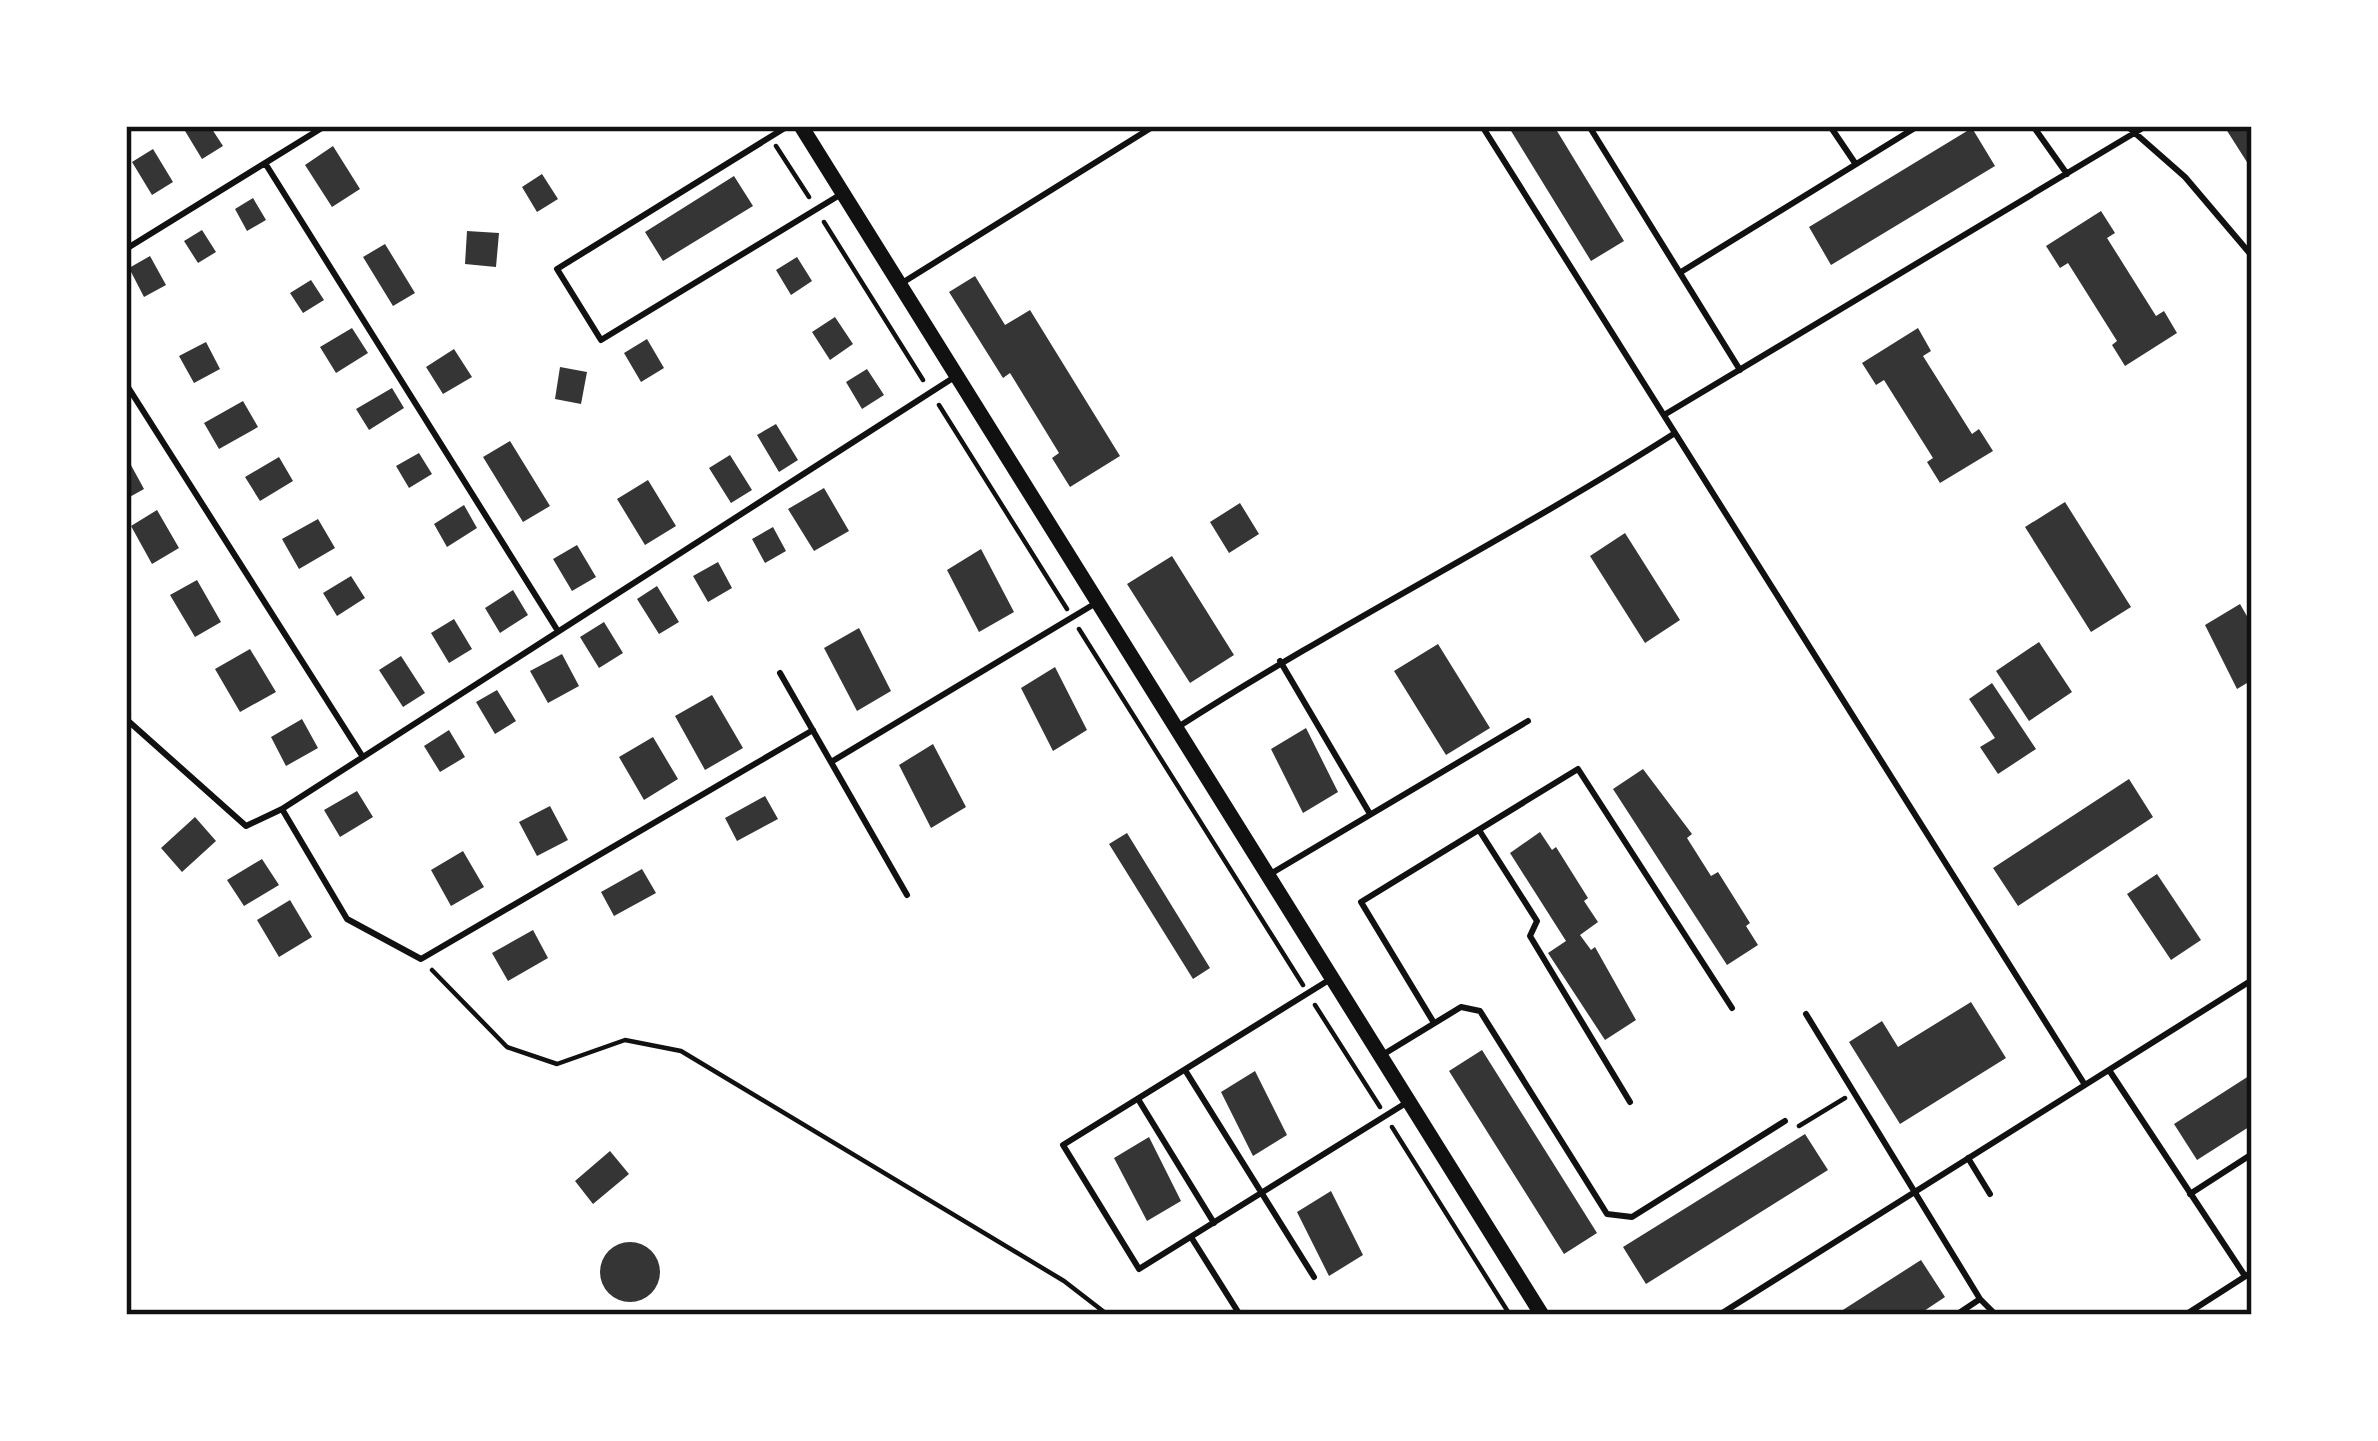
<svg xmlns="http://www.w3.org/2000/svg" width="2378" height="1441" font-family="'PT Sans',sans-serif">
<rect width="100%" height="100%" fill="#fff"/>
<path fill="#353535" d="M 182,126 L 210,126 L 223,146 L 202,159 Z
M 1508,126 L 1554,126 L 1624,241 L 1591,261 Z
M 2224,126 L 2252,126 L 2252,170 Z
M 1972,128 L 1995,166 L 1831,265 L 1809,227 Z
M 333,146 L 360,189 L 332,207 L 305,165 Z
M 153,149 L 173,182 L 152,195 L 132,162 Z
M 542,174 L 558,199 L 537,212 L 522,187 Z
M 734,176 L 753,206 L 663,261 L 645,232 Z
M 253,198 L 266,220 L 247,231 L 235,209 Z
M 2101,211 L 2115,233 L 2107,238 L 2156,316 L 2164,311 L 2177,333 L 2125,366 L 2112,345 L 2117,341 L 2068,263 L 2060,268 L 2046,246 Z
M 202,230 L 216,252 L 198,263 L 184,241 Z
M 467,231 L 499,233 L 496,267 L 465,264 Z
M 385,244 L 415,293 L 393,306 L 363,257 Z
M 150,256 L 166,285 L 144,297 L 129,268 Z
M 797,257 L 812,281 L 791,295 L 776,270 Z
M 975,276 L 1005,325 L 1030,310 L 1120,456 L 1070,487 L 1052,458 L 1059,453 L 1010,373 L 1003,378 L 949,292 Z
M 311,280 L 324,300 L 303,313 L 290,293 Z
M 835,317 L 853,344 L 830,360 L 812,332 Z
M 352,328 L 368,353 L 336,373 L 320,347 Z
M 1918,328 L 1931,351 L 1923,356 L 1972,434 L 1979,429 L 1993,451 L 1940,483 L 1927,462 L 1933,458 L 1884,380 L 1876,385 L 1862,363 Z
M 647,339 L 664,368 L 641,382 L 624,353 Z
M 206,342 L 220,369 L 194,383 L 179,356 Z
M 454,349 L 472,377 L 443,394 L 426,367 Z
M 560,367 L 587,372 L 581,404 L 555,399 Z
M 867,369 L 884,395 L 862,409 L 846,382 Z
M 392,388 L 404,408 L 369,430 L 356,409 Z
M 243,401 L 258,427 L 219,449 L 204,423 Z
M 776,424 L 798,460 L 779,472 L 757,435 Z
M 510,441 L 550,506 L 523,522 L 483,457 Z
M 419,453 L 432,474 L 409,488 L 396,466 Z
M 730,455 L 752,490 L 731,503 L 709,468 Z
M 126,456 L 144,489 L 126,499 Z
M 279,457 L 293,481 L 260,501 L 245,477 Z
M 648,480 L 676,526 L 645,545 L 617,499 Z
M 824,488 L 849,531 L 814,551 L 788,509 Z
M 2065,502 L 2131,607 L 2091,632 L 2025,527 Z
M 1240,503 L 1259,534 L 1229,553 L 1210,522 Z
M 464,505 L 477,528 L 447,547 L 434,524 Z
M 157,510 L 179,548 L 152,564 L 131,526 Z
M 318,519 L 335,548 L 299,569 L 282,539 Z
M 773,527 L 786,551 L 765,563 L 752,539 Z
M 1625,533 L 1680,620 L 1645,643 L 1590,556 Z
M 577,545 L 596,577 L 572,591 L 553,559 Z
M 981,549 L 1014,612 L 979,632 L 947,570 Z
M 1172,556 L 1234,655 L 1190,683 L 1127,584 Z
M 718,562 L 732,588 L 708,602 L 693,576 Z
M 351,576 L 365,598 L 337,616 L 323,593 Z
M 197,580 L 221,622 L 195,637 L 170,595 Z
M 657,586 L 679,622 L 659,634 L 637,599 Z
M 513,590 L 528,615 L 500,633 L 485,608 Z
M 2240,604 L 2252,625 L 2252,680 L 2237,689 L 2205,625 Z
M 454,619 L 472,649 L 449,663 L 431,633 Z
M 604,622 L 623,653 L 599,668 L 580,637 Z
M 859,628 L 891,691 L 857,711 L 824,648 Z
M 2039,642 L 2072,692 L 2029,721 L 1996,671 Z
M 1438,644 L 1490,728 L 1446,755 L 1394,671 Z
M 250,649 L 276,692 L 240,712 L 215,669 Z
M 562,654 L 579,686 L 548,703 L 530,671 Z
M 401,656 L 425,693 L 403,707 L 379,670 Z
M 1055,667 L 1087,730 L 1053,751 L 1021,688 Z
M 1992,683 L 2036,749 L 1998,774 L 1980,747 L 1995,738 L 1969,699 Z
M 497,690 L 516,721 L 495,734 L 476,702 Z
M 712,695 L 743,748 L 705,770 L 675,716 Z
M 302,719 L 318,748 L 286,766 L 271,737 Z
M 1306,728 L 1338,792 L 1303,813 L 1271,749 Z
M 449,730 L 465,757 L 440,772 L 424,746 Z
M 653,737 L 678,779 L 644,800 L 619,757 Z
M 933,744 L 966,807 L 931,828 L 899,765 Z
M 1643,769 L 1692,834 L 1687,838 L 1711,876 L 1718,872 L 1750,923 L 1746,926 L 1758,945 L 1727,965 L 1613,789 Z
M 2129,779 L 2153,817 L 2018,906 L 1993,868 Z
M 357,791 L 373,817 L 340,837 L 324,810 Z
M 765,796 L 778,819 L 737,841 L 725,818 Z
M 550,806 L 568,840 L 537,856 L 519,822 Z
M 195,817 L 216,841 L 182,872 L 161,848 Z
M 1540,832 L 1552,850 L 1556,847 L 1588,898 L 1584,901 L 1598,922 L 1580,935 L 1591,950 L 1595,947 L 1636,1020 L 1605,1040 L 1548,953 L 1566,941 L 1510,853 Z
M 1127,833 L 1210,968 L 1193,979 L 1109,844 Z
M 463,851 L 484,887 L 451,906 L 431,870 Z
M 262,859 L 279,885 L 244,906 L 227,880 Z
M 642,869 L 656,893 L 614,916 L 601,892 Z
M 2157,874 L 2201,940 L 2171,960 L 2127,894 Z
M 290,900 L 312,937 L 279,957 L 257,920 Z
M 533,930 L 548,958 L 508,981 L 492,953 Z
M 1971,1002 L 2006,1058 L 1900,1124 L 1849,1042 L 1882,1021 L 1898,1047 Z
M 1482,1050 L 1597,1233 L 1564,1254 L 1449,1071 Z
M 1255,1071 L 1287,1135 L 1253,1156 L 1221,1092 Z
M 2252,1074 L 2252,1125 L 2197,1160 L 2174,1124 Z
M 1805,1134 L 1828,1170 L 1646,1284 L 1623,1247 Z
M 1149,1137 L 1181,1201 L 1147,1221 L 1114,1158 Z
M 610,1151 L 629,1174 L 593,1204 L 575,1181 Z
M 1331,1191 L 1363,1255 L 1329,1276 L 1297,1212 Z
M600 1272a30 30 0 1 1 60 0a30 30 0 1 1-60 0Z
M 1921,1260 L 1945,1297 L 1918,1315 L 1835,1315 Z"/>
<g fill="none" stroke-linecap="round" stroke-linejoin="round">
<path stroke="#111" stroke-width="4.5" d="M 776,146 L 809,197
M 824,222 L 923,380
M 939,405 L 1067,609
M 1079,629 L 1303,985
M 432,970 L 507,1047 L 557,1064 L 625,1040 L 681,1051 L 1064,1281 L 1108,1315
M 1315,1005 L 1380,1107
M 1799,1126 L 1845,1098
M 1392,1127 L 1510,1315"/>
<path stroke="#111" stroke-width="6" d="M 788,126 L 557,269 L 601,340 L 843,193
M 1482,126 L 2085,1085
M 1589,126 L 1740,370
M 1830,126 L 1855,163
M 2033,126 L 2067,174
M 2127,126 L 2185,177 L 2252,256
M 265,163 L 556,628
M 126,249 L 325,126
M 1681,272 L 1918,126
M 902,283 L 1154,126
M 126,384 L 361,754
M 1664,415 L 2146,126
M 1280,661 L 1370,814
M 780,673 L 907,895
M 126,719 L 246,826 L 282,809 L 953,378
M 1178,727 C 1340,623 1512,537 1675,433
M 831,762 L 1096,603
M 282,809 L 347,919 L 421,959 L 813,730
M 1479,830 L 1537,921 L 1530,936 L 1630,1102
M 1272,873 L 1528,721
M 1329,980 L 1063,1145 L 1139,1269 L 1406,1103
M 1806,1014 L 1980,1299 L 1996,1315
M 1434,1023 L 1361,902 L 1578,769 L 1732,1008
M 1384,1054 L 1461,1007 L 1480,1011 L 1607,1214 L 1632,1217 L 1785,1121
M 1185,1070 L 1314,1277
M 2109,1070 L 2245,1276
M 1138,1099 L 1214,1223
M 1968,1158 L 1990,1194
M 2190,1194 L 2252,1154
M 1191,1237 L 1240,1315
M 1719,1315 L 2252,980
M 1956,1315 L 1980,1299
M 2185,1315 L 2252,1272"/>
<path stroke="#111" stroke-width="15" d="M 801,126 L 1542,1315"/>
</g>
<rect width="2378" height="1441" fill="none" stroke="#ffffff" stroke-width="258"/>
<rect x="129" y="129" width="2120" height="1183" fill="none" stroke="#111" stroke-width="4.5"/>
</svg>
